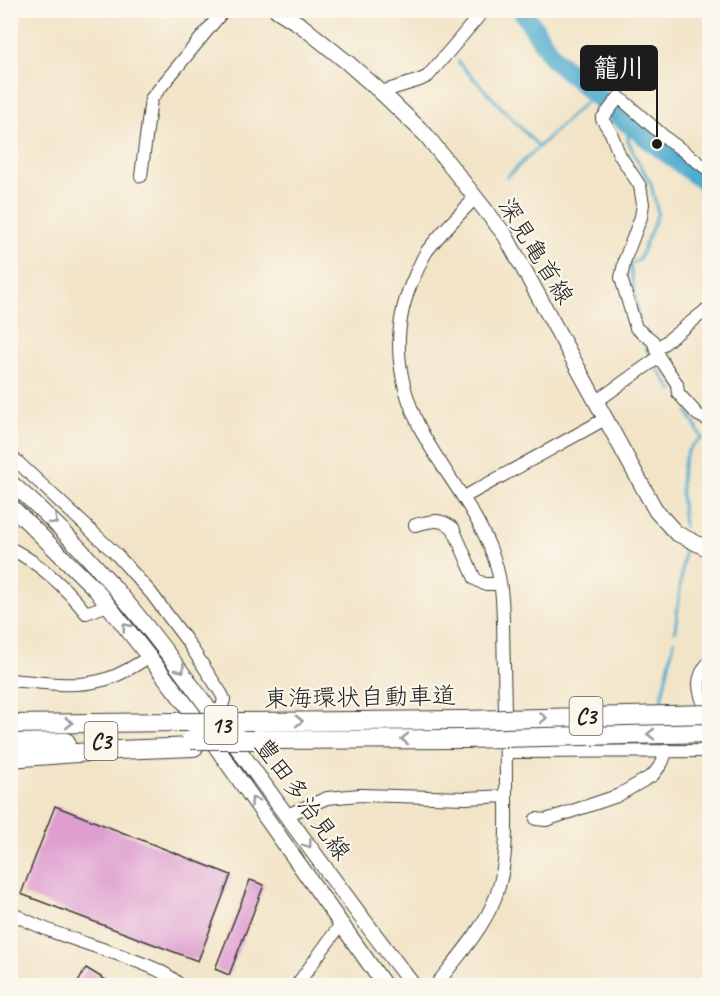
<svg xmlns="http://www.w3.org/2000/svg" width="720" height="996" font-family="Caveat,'Klee One',sans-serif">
<rect width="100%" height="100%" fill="#fbf7ec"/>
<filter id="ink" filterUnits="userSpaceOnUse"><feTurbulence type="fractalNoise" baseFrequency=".0167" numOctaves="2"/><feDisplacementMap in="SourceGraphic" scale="12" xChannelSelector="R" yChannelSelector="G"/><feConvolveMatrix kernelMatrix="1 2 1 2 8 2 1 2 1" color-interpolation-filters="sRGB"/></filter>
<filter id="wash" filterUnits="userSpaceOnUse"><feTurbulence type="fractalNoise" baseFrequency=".008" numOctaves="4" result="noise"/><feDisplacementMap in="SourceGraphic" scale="24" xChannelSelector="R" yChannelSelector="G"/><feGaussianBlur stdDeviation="1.35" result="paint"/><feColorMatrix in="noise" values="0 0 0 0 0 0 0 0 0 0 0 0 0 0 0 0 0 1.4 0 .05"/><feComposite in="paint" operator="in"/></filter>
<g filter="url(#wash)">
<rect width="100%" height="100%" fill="#f2e4c7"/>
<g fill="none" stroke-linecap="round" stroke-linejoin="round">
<path stroke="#4facce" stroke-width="3" d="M 458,62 L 539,147
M 628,123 L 628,140 L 635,156 L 651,184 L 658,213 L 639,260 L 630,264 L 639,319
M 507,177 L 595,93
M 644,340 L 651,359
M 654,364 L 673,391
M 684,527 C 682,503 677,473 688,451 C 691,445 697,442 702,438 L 687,411
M 675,631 L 685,546
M 661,701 L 674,641"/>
<path stroke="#4facce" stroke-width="20" d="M 522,10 L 553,58 L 624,120 L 710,186"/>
</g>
<g id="blocks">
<path fill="#de9fd0" d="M 55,806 L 231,875 L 198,961 L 21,894 Z
M 250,880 L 264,885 L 229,975 L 215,969 Z
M 86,968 L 116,986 L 76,986 Z"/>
</g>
</g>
<g filter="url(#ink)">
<use href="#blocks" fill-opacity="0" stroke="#3c3a36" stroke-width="1.5"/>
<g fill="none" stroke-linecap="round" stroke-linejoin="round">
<defs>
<path id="minor" d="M 381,92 L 420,80 L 428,76 L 484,10
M 710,171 L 667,139 L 619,97 L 602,119 L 611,133 L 619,154 L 640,186 L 643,204 L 641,217 L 625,259 L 621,278 L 636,328 L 653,341 L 659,357 L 677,384 L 678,393 L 698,415 L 710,421
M 141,176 L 151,99 L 224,10
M 657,349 L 710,307
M 597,401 L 659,357
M 10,455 L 116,554 L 151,593 L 187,641 L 221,693 L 224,699 L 222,707 L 212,712
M 464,497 L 605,419
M 415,525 C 431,521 439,517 453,528 L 475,579 L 484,584 L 500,584
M 10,548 C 42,565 64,586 86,613 L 108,605
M 10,680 C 39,682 71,688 99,681 C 118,677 134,666 149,657
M 709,720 C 702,696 690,682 710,661
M 506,752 L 710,751
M 287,815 L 327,798 L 360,795 L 466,798 L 506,796
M 536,819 L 546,820 L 617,796 L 653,775 L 662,763 L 667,750
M 10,912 C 47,933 88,943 128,958 C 146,965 166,971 181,986
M 296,986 L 341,924
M 435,986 C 457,958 483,930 496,896 C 508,863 506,827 506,793 C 506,750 505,708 504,666 C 502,630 506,592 494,558 C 478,512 447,477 424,436 C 396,383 389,330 415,275 C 419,267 422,258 427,251 C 442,231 459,215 476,197"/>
<path id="major" d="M 277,10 L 302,26 L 348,63 L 381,92 L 426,135 L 505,235 L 656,511 L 676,533 L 710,550
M 10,482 C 101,559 170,655 239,750 C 296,829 353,907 412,984
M 10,505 L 96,590 L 149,657 L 190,710 L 385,986"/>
<path id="highway" d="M 241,722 L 463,720
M 10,724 L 178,722
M 253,740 L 464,739
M 10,743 L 66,742
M 10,758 L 117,750 L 194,747"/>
</defs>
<use href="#minor" stroke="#3c3a36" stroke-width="14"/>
<use href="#major" stroke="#3c3a36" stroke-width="17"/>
<use href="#highway" stroke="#3c3a36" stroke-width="20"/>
<use href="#minor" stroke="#fff" stroke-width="12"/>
<use href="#major" stroke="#fff" stroke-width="15"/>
<use href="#highway" stroke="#fff" stroke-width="18"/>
<defs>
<path id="highway-bridge" d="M 463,720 L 710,714
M 178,722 L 241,722
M 464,739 L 710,733
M 191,740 L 253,740"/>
</defs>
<use href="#highway-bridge" stroke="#3c3a36" stroke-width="20" stroke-linecap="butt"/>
<use href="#highway-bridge" stroke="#fff" stroke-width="18"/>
</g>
<defs><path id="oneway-chevron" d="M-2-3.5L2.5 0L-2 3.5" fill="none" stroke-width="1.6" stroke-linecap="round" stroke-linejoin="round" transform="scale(1.5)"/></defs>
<g stroke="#999">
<use href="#oneway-chevron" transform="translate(54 521) rotate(45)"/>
<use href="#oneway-chevron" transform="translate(126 627) rotate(-129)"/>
<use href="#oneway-chevron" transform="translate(181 669) rotate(52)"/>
<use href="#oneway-chevron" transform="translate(543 718) rotate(-2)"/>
<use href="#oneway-chevron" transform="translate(299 721) rotate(-1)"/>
<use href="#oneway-chevron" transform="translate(69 723) rotate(-1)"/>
<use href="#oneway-chevron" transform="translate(651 734) rotate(179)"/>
<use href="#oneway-chevron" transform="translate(405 739) rotate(180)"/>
<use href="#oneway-chevron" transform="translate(254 801) rotate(-125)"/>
<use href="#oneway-chevron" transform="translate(308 844) rotate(54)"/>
</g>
</g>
<g text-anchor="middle" stroke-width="4.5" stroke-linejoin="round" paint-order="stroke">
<g fill="#fbf7ec" stroke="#5f5e5a" stroke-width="1.5">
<rect x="569.5" y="697" width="33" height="38" rx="4.5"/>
<rect x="204.5" y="706" width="33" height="38" rx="4.5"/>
<rect x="84.5" y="722" width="33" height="38" rx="4.5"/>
</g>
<g font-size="22" font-weight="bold" fill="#1c1c1c">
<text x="586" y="724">C3</text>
<text x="221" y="733">13</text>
<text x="101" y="749">C3</text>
</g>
<g font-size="24" fill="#1c1c1c" stroke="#fbf7ec">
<text transform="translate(536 251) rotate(58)" y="8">深見亀首線</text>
<text transform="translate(360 697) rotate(-1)" y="8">東海環状自動車道</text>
<text transform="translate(303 799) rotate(54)" y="8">豊田多治見線</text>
</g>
</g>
<path fill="none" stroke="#1c1c1c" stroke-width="2" d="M657 144L657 68"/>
<circle fill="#1c1c1c" stroke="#fbf7ec" stroke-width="2" cx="657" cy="144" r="6"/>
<rect fill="#1c1c1c" stroke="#1c1c1c" stroke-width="2" x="581" y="46" width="76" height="44" rx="6"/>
<g font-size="26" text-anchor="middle" font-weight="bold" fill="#fff">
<text x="619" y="77">籠川</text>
</g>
<rect width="720" height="996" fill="none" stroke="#fbf7ec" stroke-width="36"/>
</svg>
